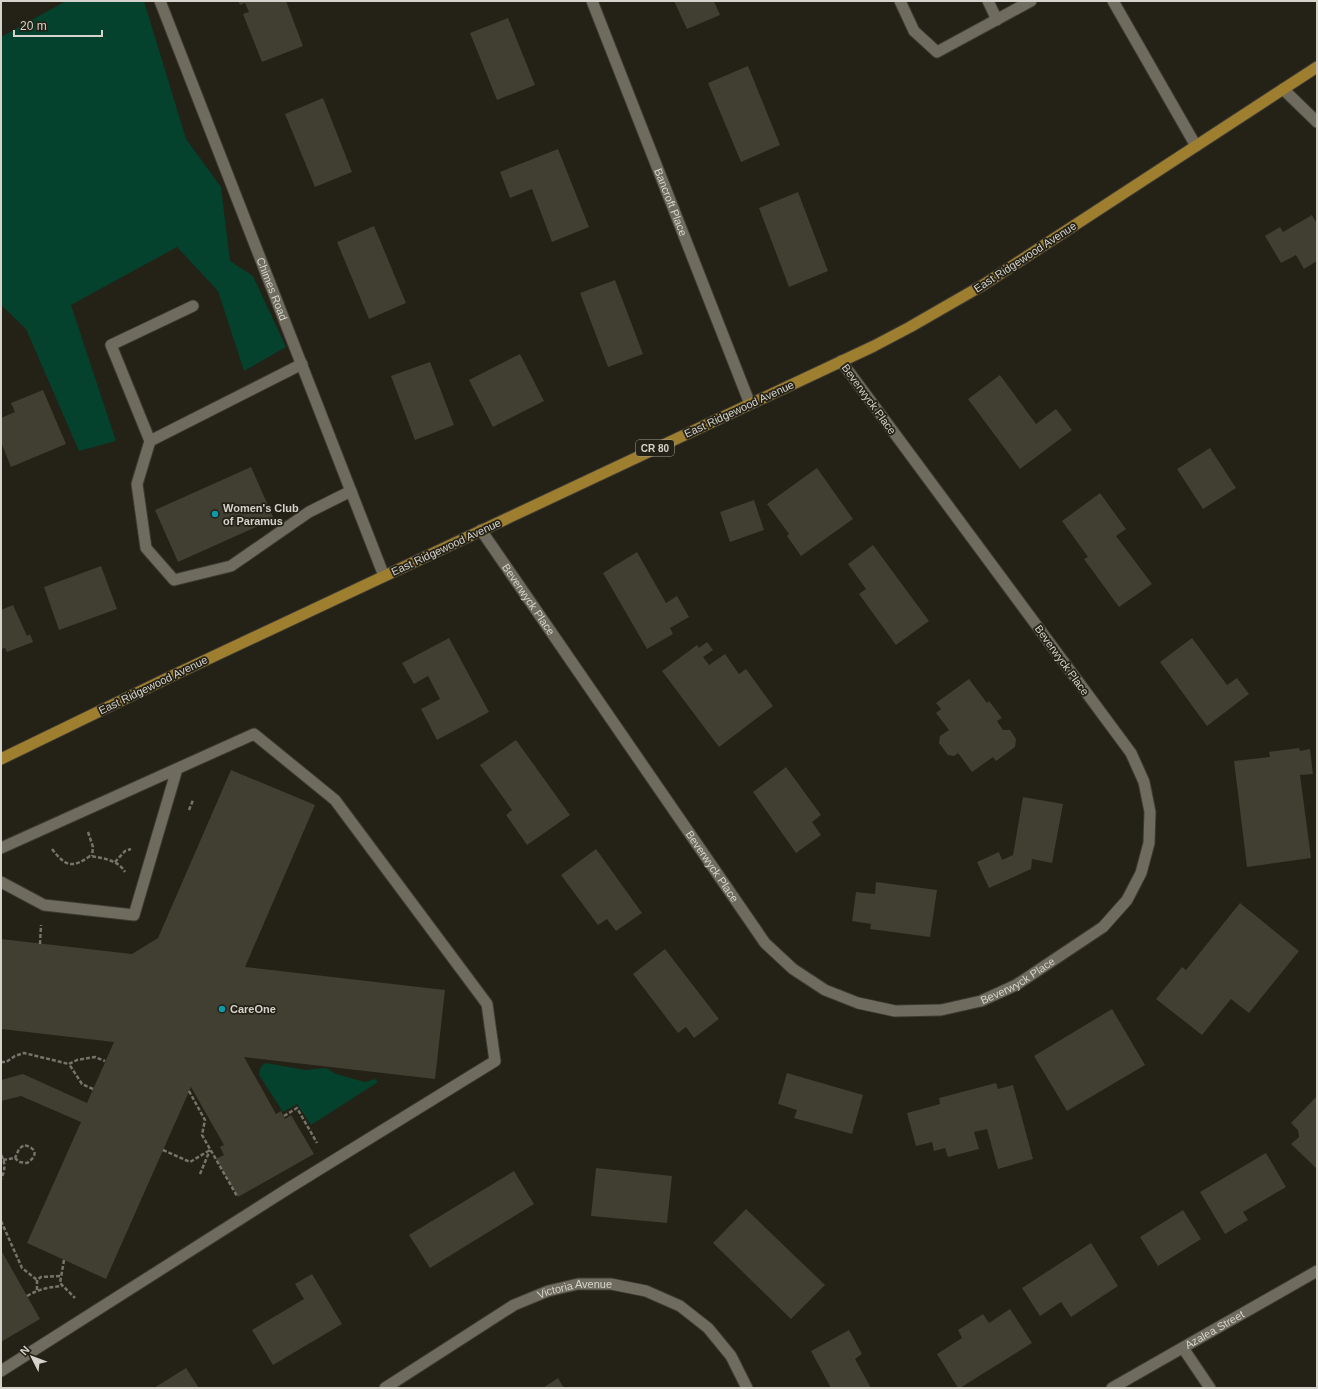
<svg xmlns="http://www.w3.org/2000/svg" width="1318" height="1389" font-family="Arial,sans-serif">
<rect width="100%" height="100%" fill="#242116"/>
<path fill="#04422d" d="M 66,1 L 144,1 L 186,139 L 221,187 L 230,261 L 253,276 L 286,347 L 244,371 L 218,291 L 177,247 L 71,305 L 116,441 L 79,451 L 26,329 L 1,305 L 1,37 Z
M 266,1063 L 305,1070 L 326,1068 L 336,1074 L 365,1082 L 375,1079 L 378,1082 L 311,1125 L 297,1104 L 283,1112 L 259,1075 C 260,1070 260,1065 266,1063 Z"/>
<path fill="#413e32" d="M 238,1 L 286,1 L 303,46 L 262,62 L 243,14 L 249,12 L 245,3 L 240,5 Z
M 674,1 L 714,1 L 720,15 L 687,29 Z
M 508,18 L 535,85 L 497,100 L 470,33 Z
M 748,66 L 780,145 L 741,162 L 708,83 Z
M 323,98 L 352,172 L 315,187 L 285,114 Z
M 558,149 L 589,227 L 552,242 L 532,189 L 510,198 L 500,172 Z
M 798,192 L 828,271 L 789,287 L 759,208 Z
M 1312,215 L 1317,224 L 1317,261 L 1304,269 L 1296,255 L 1281,263 L 1265,236 L 1280,227 L 1283,232 Z
M 374,226 L 406,303 L 369,319 L 337,242 Z
M 615,280 L 643,354 L 608,367 L 580,293 Z
M 520,354 L 544,401 L 493,427 L 469,380 Z
M 430,362 L 454,425 L 415,440 L 391,376 Z
M 1000,375 L 1036,424 L 1056,409 L 1072,430 L 1020,469 L 968,399 Z
M 43,390 L 66,444 L 11,467 L 1,442 L 1,418 L 15,412 L 11,403 Z
M 1210,448 L 1236,488 L 1203,509 L 1177,469 Z
M 251,467 L 274,519 L 178,562 L 155,510 Z
M 817,468 L 853,519 L 801,556 L 787,536 L 789,534 L 767,504 Z
M 1100,493 L 1126,529 L 1116,536 L 1152,584 L 1119,607 L 1084,559 L 1088,557 L 1062,521 Z
M 754,500 L 764,530 L 730,542 L 720,512 Z
M 873,545 L 929,621 L 896,645 L 859,594 L 866,589 L 848,564 Z
M 637,552 L 666,603 L 677,596 L 689,617 L 670,628 L 673,634 L 647,649 L 603,573 Z
M 101,566 L 117,609 L 59,630 L 44,587 Z
M 13,605 L 27,636 L 30,634 L 33,642 L 7,652 L 5,648 L 1,649 L 1,610 Z
M 449,638 L 489,712 L 437,740 L 421,709 L 440,699 L 428,676 L 414,684 L 402,663 Z
M 1192,638 L 1227,685 L 1237,678 L 1249,694 L 1207,726 L 1160,662 Z
M 707,642 L 713,650 L 703,657 L 709,665 L 725,654 L 739,674 L 746,669 L 773,706 L 719,747 L 662,671 L 697,645 L 699,648 Z
M 969,679 L 987,703 L 989,701 L 1002,718 L 997,721 L 1003,730 L 1010,730 L 1016,739 L 1015,747 L 996,761 L 993,757 L 972,772 L 958,753 L 954,756 L 948,755 L 939,743 L 940,736 L 949,730 L 936,713 L 941,709 L 936,703 Z
M 516,740 L 570,815 L 527,845 L 506,815 L 512,810 L 480,765 Z
M 1299,748 L 1300,751 L 1310,749 L 1313,774 L 1300,775 L 1311,858 L 1247,867 L 1234,761 L 1270,757 L 1269,752 Z
M 786,767 L 821,815 L 812,822 L 821,835 L 796,853 L 753,792 Z
M 231,770 L 315,805 L 245,967 L 445,990 L 435,1079 L 244,1057 L 276,1114 L 281,1111 L 285,1119 L 291,1115 L 314,1154 L 238,1197 L 216,1159 L 224,1155 L 220,1147 L 224,1145 L 191,1087 L 106,1279 L 27,1243 L 81,1122 L 21,1096 L 1,1101 L 1,1080 L 23,1074 L 87,1103 L 114,1042 L 1,1029 L 1,939 L 132,954 L 158,938 Z
M 1023,797 L 1063,804 L 1052,863 L 1032,859 L 1031,869 L 989,888 L 977,862 L 999,852 L 1002,860 L 1013,855 Z
M 596,849 L 642,913 L 616,931 L 607,919 L 598,925 L 561,875 Z
M 876,882 L 937,890 L 930,937 L 870,929 L 871,924 L 852,921 L 856,892 L 875,894 Z
M 1240,903 L 1299,951 L 1249,1013 L 1231,999 L 1202,1035 L 1156,999 L 1182,967 L 1186,970 Z
M 665,949 L 719,1019 L 694,1038 L 686,1027 L 678,1033 L 633,974 Z
M 1112,1009 L 1145,1065 L 1067,1111 L 1034,1056 Z
M 787,1073 L 863,1095 L 852,1134 L 794,1118 L 797,1110 L 778,1104 Z
M 996,1083 L 998,1089 L 1013,1085 L 1033,1159 L 998,1169 L 987,1129 L 974,1132 L 979,1149 L 948,1157 L 945,1148 L 934,1151 L 932,1142 L 916,1146 L 907,1113 L 940,1104 L 939,1098 Z
M 1317,1096 L 1317,1166 L 1316,1168 L 1291,1144 L 1299,1137 L 1298,1130 L 1291,1123 Z
M 1266,1153 L 1286,1187 L 1243,1212 L 1248,1220 L 1225,1234 L 1200,1192 Z
M 596,1168 L 672,1176 L 667,1223 L 591,1216 Z
M 514,1171 L 534,1204 L 430,1268 L 409,1235 Z
M 746,1209 L 825,1285 L 791,1319 L 713,1243 Z
M 1183,1210 L 1201,1239 L 1158,1266 L 1140,1237 Z
M 1091,1243 L 1118,1286 L 1071,1317 L 1061,1302 L 1040,1316 L 1022,1288 Z
M 1,1250 L 40,1319 L 1,1342 Z
M 312,1274 L 342,1324 L 273,1365 L 252,1330 L 304,1299 L 295,1284 Z
M 1010,1309 L 1032,1343 L 960,1388 L 958,1388 L 937,1354 L 962,1338 L 958,1330 L 983,1314 L 989,1323 Z
M 849,1330 L 862,1354 L 855,1359 L 871,1388 L 831,1388 L 811,1351 Z
M 186,1368 L 199,1388 L 154,1388 Z
M 558,1378 L 564,1388 L 543,1388 Z"/>
<g fill="none" stroke-linecap="round" stroke-linejoin="round">
<defs>
<path id="service" d="M 900,1 L 914,31 L 937,52 L 1031,1
M 988,1 L 997,20
M 1113,1 L 1196,146
M 193,306 L 111,345 L 150,441 L 302,364
M 150,441 L 137,484 L 146,548 L 174,580 L 231,566 L 309,512 L 351,491
M 1,848 L 254,734 L 335,800 L 487,1004 L 495,1061 L 289,1188 L 1,1371
M 1,882 L 44,905 L 134,915 L 177,769"/>
<g id="minor">
<path id="s1" d="M 160,1 L 384,576"/>
<path id="s2" d="M 592,1 L 750,404"/>
<path d="M 1283,89 L 1317,122"/>
<path id="s3" d="M 481,530 L 765,943 L 793,969 L 825,990 L 858,1003 L 895,1011 L 941,1010 L 981,1001 L 1016,985 L 1103,927 L 1127,900 L 1141,873 L 1149,843 L 1150,812 L 1144,782 L 1131,753 L 841,361"/>
<path d="M 1183,1348 L 1210,1388"/>
<path id="s4" d="M 385,1388 L 514,1305 L 548,1291 L 578,1284 L 611,1284 L 646,1291 L 680,1306 L 708,1328 L 731,1356 L 747,1388"/>
<path id="s5" d="M 1112,1388 L 1317,1271"/>
</g>
<path id="primary" d="M 1,759 L 176,674 L 874,346 L 910,327 L 983,285 L 1317,67"/>
</defs>
<use href="#service" stroke="#3d3a33" stroke-width="13"/>
<use href="#minor" stroke="#3d3a33" stroke-width="13"/>
<use href="#primary" stroke="#3d3a33" stroke-width="13"/>
<path stroke="#75736a" stroke-width="2.5" stroke-dasharray="4 2" stroke-linecap="butt" d="M 189,810 L 193,800
M 88,832 L 93,847 L 92,856
M 52,849 C 65,866 72,869 90,856 C 103,858 118,860 125,872
M 115,862 L 125,851 L 131,849
M 40,944 L 41,925
M 1,1062 L 6,1062 L 15,1056 L 24,1053 L 69,1064
M 93,1089 L 82,1084 L 69,1064 L 77,1060 L 95,1057 L 105,1061
M 189,1091 L 205,1120 L 202,1135 L 237,1196
M 284,1116 L 297,1108 L 317,1143
M 163,1150 L 190,1162 L 210,1150
M 1,1155 C 6,1163 5,1171 1,1179
M 3,1160 L 15,1158 L 19,1162 L 27,1163 C 38,1156 37,1148 24,1145 L 19,1149 L 15,1158
M 200,1174 L 210,1150
M 1,1221 L 22,1268 L 37,1280
M 64,1260 L 60,1283 L 75,1298
M 37,1290 L 37,1280 L 41,1277 L 61,1276
M 27,1296 C 39,1289 49,1287 62,1286"/>
<use href="#service" stroke="#6f6b5e" stroke-width="11"/>
<use href="#minor" stroke="#6f6b5e" stroke-width="11"/>
<use href="#primary" stroke="#9e7e2f" stroke-width="11"/>
</g>
<g fill="#0f9aa8" stroke="#242116" stroke-width="1.5">
<circle cx="215" cy="514" r="4"/>
<circle cx="222" cy="1009" r="4"/>
</g>
<g text-anchor="middle" stroke-width="3.5" stroke-linejoin="round" paint-order="stroke">
<rect fill="#242116" stroke="#a09e95" stroke-width="1" x="636" y="440" width="38" height="16" rx="3"/>
<g font-size="10" font-weight="bold" fill="#d5d3cc">
<text x="655" y="452">CR 80</text>
</g>
<g font-size="11" fill="#d5d3cc" stroke="#242116">
<text dy="4" stroke="none"><textPath href="#s2" startOffset="216">Bancroft Place</textPath></text>
<text transform="translate(1025 257) rotate(-33)" y="4">East Ridgewood Avenue</text>
<text dy="4" stroke="none"><textPath href="#s1" startOffset="309">Chimes Road</textPath></text>
<text transform="translate(869 399) rotate(54)" y="4">Beverwyck Place</text>
<text transform="translate(739 409) rotate(-25)" y="4">East Ridgewood Avenue</text>
<text transform="translate(446 547) rotate(-25)" y="4">East Ridgewood Avenue</text>
<text dy="4" stroke="none"><textPath href="#s3" startOffset="84">Beverwyck Place</textPath></text>
<text transform="translate(1062 660) rotate(54)" y="4">Beverwyck Place</text>
<text transform="translate(153 685) rotate(-26)" y="4">East Ridgewood Avenue</text>
<text dy="4" stroke="none"><textPath href="#s3" startOffset="408">Beverwyck Place</textPath></text>
<text dy="4" stroke="none"><textPath href="#s3" startOffset="780">Beverwyck Place</textPath></text>
<text dy="4" stroke="none"><textPath href="#s4" startOffset="217">Victoria Avenue</textPath></text>
<text dy="4" stroke="none"><textPath href="#s5" startOffset="118">Azalea Street</textPath></text>
</g>
<g font-size="11" font-weight="bold" fill="#d5d3cc" stroke="#242116" text-anchor="start">
<text x="223" y="512">Women's Club<tspan x="223" dy="13">of Paramus</tspan></text>
<text x="230" y="1013">CareOne</text>
</g>
</g>
<rect width="1318" height="1389" fill="none" stroke="#d5d3cc" stroke-width="4"/>
<g transform="translate(32 1357) rotate(312)" stroke="#242116" stroke-width="3" paint-order="stroke">
<path d="M0-3L7 15L0 10L-7 15Z" fill="#d5d3cc"/>
<text y="-6" font-size="11" font-weight="bold" text-anchor="middle" fill="#d5d3cc">N</text>
</g>
<path d="M14 30v6h88v-6" fill="none" stroke="#d5d3cc" stroke-width="2"/>
<text x="20" y="30" font-size="12" fill="#d5d3cc" stroke="#242116" stroke-width="3" paint-order="stroke">20 m</text>
</svg>
